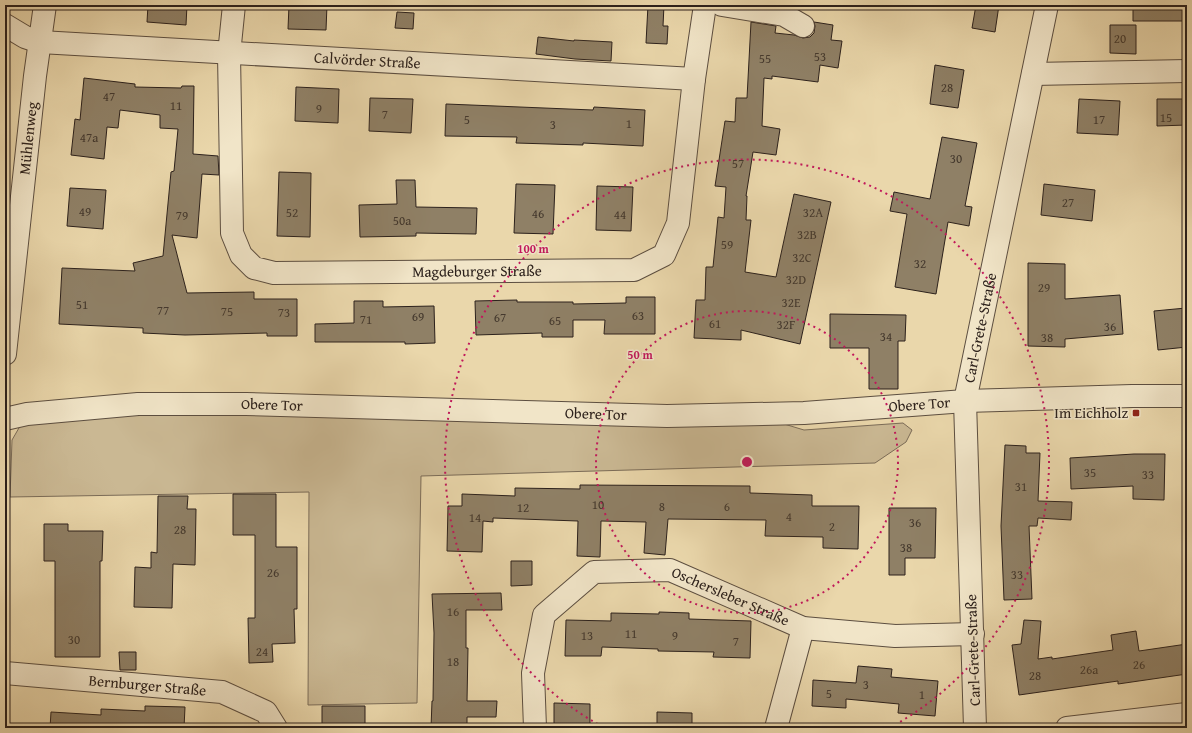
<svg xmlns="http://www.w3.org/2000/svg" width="1192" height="733" font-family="'Gentium Book Plus',serif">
<rect width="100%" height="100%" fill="#ead7ab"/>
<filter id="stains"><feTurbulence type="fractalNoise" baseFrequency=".005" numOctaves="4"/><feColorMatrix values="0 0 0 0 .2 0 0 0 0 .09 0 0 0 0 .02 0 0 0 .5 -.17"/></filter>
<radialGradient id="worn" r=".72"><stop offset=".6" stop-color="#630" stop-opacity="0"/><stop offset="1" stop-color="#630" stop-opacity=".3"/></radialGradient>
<path fill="#cab893" stroke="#7b6c58" d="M 27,414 L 751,414 L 804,430 L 903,423 L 912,430 L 906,442 L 875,463 L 421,476 L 417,703 L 308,705 L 309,492 L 10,497 L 12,440 Z"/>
<path fill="#8f8066" stroke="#2c211c" d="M 148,5 L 187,5 L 186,25 L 147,22 Z
M 289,5 L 327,5 L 326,30 L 288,29 Z
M 648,5 L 664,5 L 663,26 L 668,26 L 667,44 L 646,43 Z
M 976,5 L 999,5 L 995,32 L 972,28 Z
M 1133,5 L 1187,5 L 1187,21 L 1133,21 Z
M 397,12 L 414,13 L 413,29 L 395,28 Z
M 751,22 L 776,26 L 775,33 L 794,35 L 803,38 L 810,37 L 814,33 L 815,26 L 814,22 L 833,25 L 831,40 L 842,41 L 838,68 L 820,65 L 818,82 L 772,76 L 772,79 L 764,78 L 762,126 L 780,129 L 776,155 L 753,152 L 746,196 L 747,196 L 746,220 L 751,220 L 745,272 L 776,277 L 794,194 L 831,202 L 800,344 L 741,330 L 741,340 L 694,338 L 696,300 L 705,300 L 706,267 L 713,267 L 718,217 L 724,218 L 726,187 L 715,186 L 725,121 L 735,122 L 736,98 L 747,98 Z
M 1110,25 L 1136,25 L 1136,54 L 1110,53 Z
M 538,37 L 574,41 L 574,40 L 612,42 L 611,61 L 575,59 L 536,54 Z
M 935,65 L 964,70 L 958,108 L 930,104 Z
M 84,78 L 135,84 L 135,87 L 181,88 L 182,86 L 194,86 L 193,154 L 218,156 L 219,175 L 202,174 L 197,238 L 172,235 L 187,293 L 254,292 L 254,299 L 297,299 L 297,336 L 267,336 L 267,333 L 185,335 L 143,333 L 143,328 L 59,324 L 62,268 L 135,271 L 133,263 L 163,256 L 171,172 L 174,171 L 178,129 L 160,128 L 160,115 L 120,110 L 118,128 L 107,127 L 104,159 L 71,155 L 75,119 L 80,120 Z
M 296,87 L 339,89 L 338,123 L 295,121 Z
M 370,98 L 413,99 L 411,133 L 369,131 Z
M 1079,99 L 1120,101 L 1118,135 L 1077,133 Z
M 1157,99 L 1187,99 L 1187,125 L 1157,126 Z
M 446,104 L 593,110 L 594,107 L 645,110 L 643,146 L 583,143 L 583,145 L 516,143 L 517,137 L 445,136 Z
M 942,137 L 977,143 L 965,206 L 972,207 L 969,226 L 948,222 L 936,294 L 895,287 L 907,214 L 890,211 L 894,192 L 930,199 Z
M 279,172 L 311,173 L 310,237 L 277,236 Z
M 396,180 L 415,180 L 416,207 L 477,208 L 476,234 L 416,233 L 416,236 L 360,237 L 359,205 L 397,204 Z
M 516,184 L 555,185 L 553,234 L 514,233 Z
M 1044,184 L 1095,190 L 1092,221 L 1041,215 Z
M 597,186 L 633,187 L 631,231 L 596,230 Z
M 70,188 L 106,190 L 103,229 L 67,226 Z
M 1028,263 L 1065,264 L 1065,299 L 1120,295 L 1123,334 L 1065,339 L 1065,347 L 1028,346 Z
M 626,297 L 655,297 L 655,334 L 604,334 L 605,320 L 573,320 L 573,337 L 542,337 L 542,333 L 476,335 L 475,301 L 517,300 L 517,302 L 573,302 L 573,304 L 626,303 Z
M 354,301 L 383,301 L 383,307 L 434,306 L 435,343 L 405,344 L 405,342 L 315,342 L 315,324 L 354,323 Z
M 1186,308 L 1187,347 L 1158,350 L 1154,311 Z
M 830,314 L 906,315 L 905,341 L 898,341 L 898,389 L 869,389 L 869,348 L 830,348 Z
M 1005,445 L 1026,446 L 1026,453 L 1040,453 L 1038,501 L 1072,502 L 1071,520 L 1038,518 L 1037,526 L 1029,526 L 1032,599 L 1004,600 L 1001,526 Z
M 1134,454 L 1165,454 L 1164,500 L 1133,499 L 1133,486 L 1071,489 L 1070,458 Z
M 580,485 L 750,486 L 750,493 L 812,495 L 812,506 L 859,506 L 858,549 L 823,548 L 823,537 L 765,536 L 766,520 L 668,519 L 665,555 L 644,553 L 646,522 L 601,521 L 600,557 L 577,556 L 578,521 L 493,518 L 493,522 L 483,521 L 482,552 L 447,551 L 448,506 L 462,506 L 462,494 L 515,496 L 515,488 L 580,489 Z
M 233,494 L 276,494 L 276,547 L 297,547 L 297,609 L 294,609 L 295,643 L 272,644 L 273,662 L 249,663 L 248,618 L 255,618 L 255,535 L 233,535 Z
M 158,496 L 188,496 L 187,509 L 196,509 L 195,565 L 173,564 L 172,608 L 134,607 L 135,567 L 151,568 L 151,552 L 157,553 Z
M 889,508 L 936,508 L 935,558 L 905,558 L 905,575 L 889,575 Z
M 44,524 L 68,524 L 68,531 L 103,531 L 102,561 L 100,561 L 100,657 L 55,657 L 55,561 L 44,561 Z
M 511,561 L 532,561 L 532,585 L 511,586 Z
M 501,593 L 502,610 L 466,610 L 466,648 L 468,648 L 467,701 L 497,701 L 496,717 L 467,717 L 467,728 L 431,728 L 432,701 L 433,701 L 434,633 L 432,594 Z
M 659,612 L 689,613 L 689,619 L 751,621 L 750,658 L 713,657 L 714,652 L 658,651 L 658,649 L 602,647 L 601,656 L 565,656 L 566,620 L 611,621 L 611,613 L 659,614 Z
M 1024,620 L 1041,621 L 1038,659 L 1052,657 L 1052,659 L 1113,650 L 1111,635 L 1136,631 L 1139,651 L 1187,644 L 1187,674 L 1118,684 L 1118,681 L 1019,695 L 1012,645 L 1021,644 Z
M 119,652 L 136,652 L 136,670 L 120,670 Z
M 858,666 L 892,669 L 891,677 L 938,681 L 935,716 L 898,713 L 899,704 L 846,699 L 846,708 L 812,706 L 813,680 L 856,683 Z
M 554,703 L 590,704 L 590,728 L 554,728 Z
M 145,706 L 185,707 L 184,728 L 50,728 L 51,712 L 101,715 L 101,709 L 145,711 Z
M 322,706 L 365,706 L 365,728 L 322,728 Z
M 657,712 L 692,713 L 692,728 L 657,728 Z"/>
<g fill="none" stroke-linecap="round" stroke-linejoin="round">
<defs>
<g id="minor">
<path id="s1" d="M 234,5 L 229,54 L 232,233 L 241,255 L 254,268 L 274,273 L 634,270 L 664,255 L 678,223 L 694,79 L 705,5"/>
<path d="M 722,5 L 784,15 L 803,26"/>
<path id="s2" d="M 5,25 L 25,37 L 40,42 L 694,79"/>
<path d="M 1033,74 L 1187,71"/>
<path id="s3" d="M 5,354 L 35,76 L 45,5"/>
<path id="s4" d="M 5,419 L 27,414 L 138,404 L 246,404 L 667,416 L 804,413 L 965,401 L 1132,396 L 1187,396"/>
<path id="s5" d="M 5,673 L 222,692 L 266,712 L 276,728"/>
<path id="s6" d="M 535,728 L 533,673 L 544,615 L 594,572 L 670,570 L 803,628 L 895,636 L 973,634"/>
<path d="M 776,728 L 803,628"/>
<path id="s7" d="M 975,728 L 965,401 L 1047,5"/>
<path d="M 1067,728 L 1187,714"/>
</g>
</defs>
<use href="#minor" stroke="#5c4e40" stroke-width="24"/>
<use href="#minor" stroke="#f1e5c8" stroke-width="22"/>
</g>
<g fill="none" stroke="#c2185b" stroke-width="2" stroke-dasharray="2 4">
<circle cx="747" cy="462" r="151"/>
<path d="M603 727A302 302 0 1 1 891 727"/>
</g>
<rect fill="#8f2418" stroke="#f1e5c8" stroke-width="1.5" x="1132" y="409" width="8" height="8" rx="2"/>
<g text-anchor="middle" stroke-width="3" stroke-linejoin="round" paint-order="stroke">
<g font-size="13" fill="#45392e">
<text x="1120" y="43">20</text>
<text x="820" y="61">53</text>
<text x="765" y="63">55</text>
<text x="947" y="92">28</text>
<text x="109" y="101">47</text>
<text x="176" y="110">11</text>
<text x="319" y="113">9</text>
<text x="385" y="119">7</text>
<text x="1166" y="122">15</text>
<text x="467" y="124">5</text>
<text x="1099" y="124">17</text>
<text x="629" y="128">1</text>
<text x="553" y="129">3</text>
<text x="89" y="142">47a</text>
<text x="956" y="163">30</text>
<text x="738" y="168">57</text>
<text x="1068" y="207">27</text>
<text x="85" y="216">49</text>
<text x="292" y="217">52</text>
<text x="813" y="217">32A</text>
<text x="538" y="218">46</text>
<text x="620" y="219">44</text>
<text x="182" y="220">79</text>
<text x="402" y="225">50a</text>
<text x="807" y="239">32B</text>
<text x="727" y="249">59</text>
<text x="802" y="262">32C</text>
<text x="920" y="268">32</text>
<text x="796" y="284">32D</text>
<text x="1044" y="292">29</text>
<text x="791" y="307">32E</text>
<text x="82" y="309">51</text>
<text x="163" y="315">77</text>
<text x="227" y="316">75</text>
<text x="284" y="317">73</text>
<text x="638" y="320">63</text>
<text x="418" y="321">69</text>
<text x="500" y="322">67</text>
<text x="366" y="324">71</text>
<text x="555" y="325">65</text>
<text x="715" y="328">61</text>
<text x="786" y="329">32F</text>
<text x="1110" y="331">36</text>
<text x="886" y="341">34</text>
<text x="1047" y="342">38</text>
<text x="1090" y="477">35</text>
<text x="1148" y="479">33</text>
<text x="1021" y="491">31</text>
<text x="598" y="509">10</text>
<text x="662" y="511">8</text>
<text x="727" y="511">6</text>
<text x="523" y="512">12</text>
<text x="789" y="521">4</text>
<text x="475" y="522">14</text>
<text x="915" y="527">36</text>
<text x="832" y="531">2</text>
<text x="180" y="534">28</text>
<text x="906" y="552">38</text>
<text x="273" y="577">26</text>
<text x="1017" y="579">33</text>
<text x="453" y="616">16</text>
<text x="631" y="638">11</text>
<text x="587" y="640">13</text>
<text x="675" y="640">9</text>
<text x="74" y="644">30</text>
<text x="736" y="646">7</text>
<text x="262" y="656">24</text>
<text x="453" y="666">18</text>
<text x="1139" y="669">26</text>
<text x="1089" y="674">26a</text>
<text x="1035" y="680">28</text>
<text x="866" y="689">3</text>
<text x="829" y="698">5</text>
<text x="922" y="699">1</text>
</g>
<g font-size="15" fill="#2c211c" stroke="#f1e5c8">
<text dy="5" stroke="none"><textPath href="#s2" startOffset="367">Calvörder Straße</textPath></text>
<text dy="5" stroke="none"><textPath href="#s3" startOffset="217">Mühlenweg</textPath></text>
<text dy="5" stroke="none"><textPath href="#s1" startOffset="494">Magdeburger Straße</textPath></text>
<text dy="5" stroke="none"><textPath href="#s7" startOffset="402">Carl-Grete-Straße</textPath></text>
<text dy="5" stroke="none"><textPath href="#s4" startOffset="916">Obere Tor</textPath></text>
<text dy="5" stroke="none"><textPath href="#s4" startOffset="268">Obere Tor</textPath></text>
<text dy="5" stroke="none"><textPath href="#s4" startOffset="592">Obere Tor</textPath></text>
<text dy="5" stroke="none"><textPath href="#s6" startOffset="322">Oschersleber Straße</textPath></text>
<text transform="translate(973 650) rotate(-92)" y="5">Carl-Grete-Straße</text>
<text dy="5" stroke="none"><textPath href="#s5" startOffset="143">Bernburger Straße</textPath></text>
</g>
<g font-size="15" fill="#2c211c" stroke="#f1e5c8" text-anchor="end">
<text x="1128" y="418">Im Eichholz</text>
</g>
</g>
<circle cx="747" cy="462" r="6" fill="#c2185b" stroke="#f1e5c8" stroke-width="2"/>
<g font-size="12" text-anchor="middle" font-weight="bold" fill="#c2185b" stroke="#f1e5c8" stroke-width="3" stroke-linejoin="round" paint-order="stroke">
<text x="533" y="253">100 m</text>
<text x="640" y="359">50 m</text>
</g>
<rect width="1192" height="733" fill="none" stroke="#ead7ab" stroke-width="20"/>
<rect x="6" y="6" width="1180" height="721" fill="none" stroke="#2c211c" stroke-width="2"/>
<rect x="10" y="10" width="1172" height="713" fill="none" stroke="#2c211c"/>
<rect width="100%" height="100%" filter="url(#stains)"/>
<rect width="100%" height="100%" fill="url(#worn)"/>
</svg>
